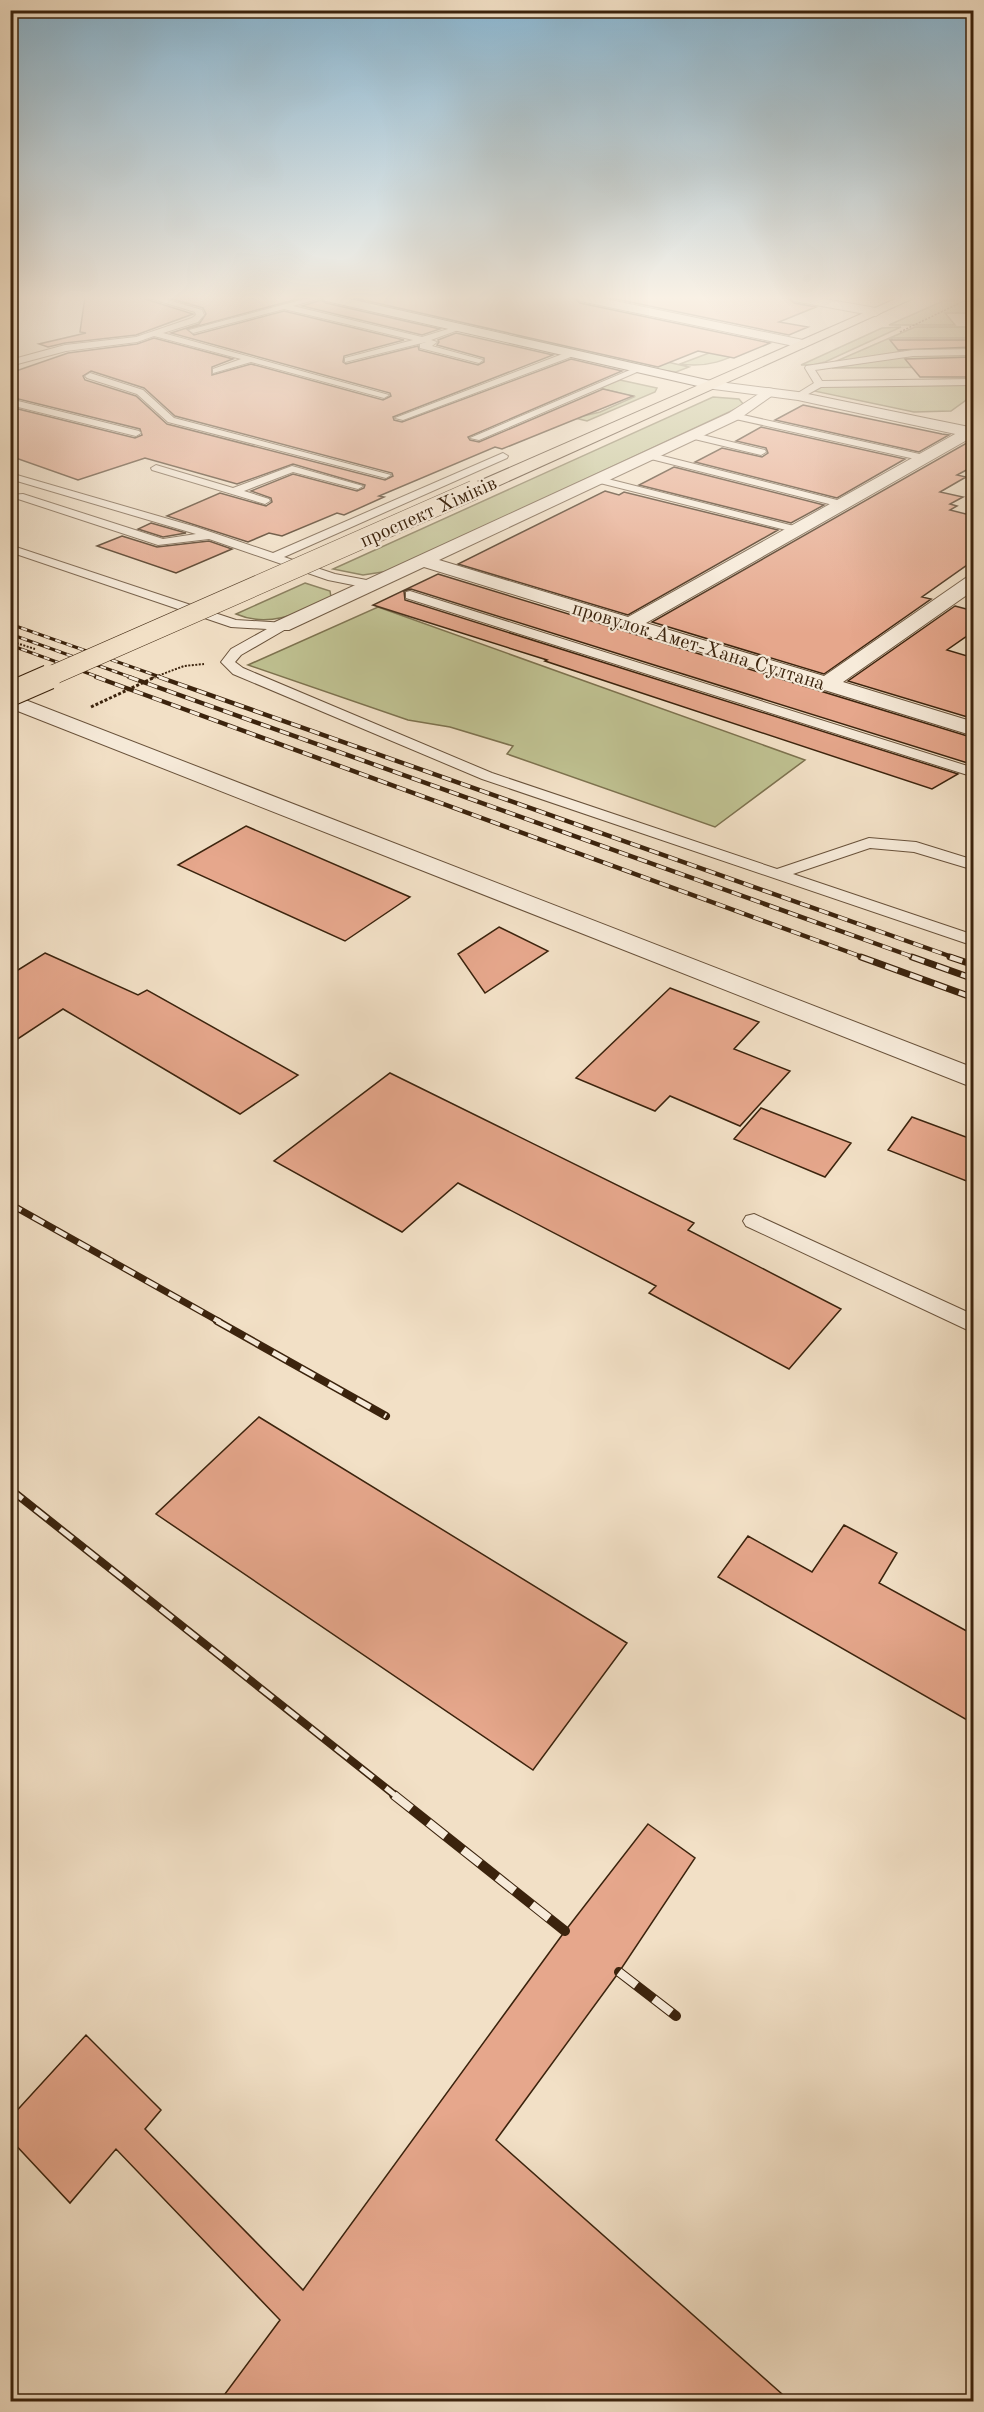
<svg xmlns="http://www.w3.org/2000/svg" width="984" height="2412" font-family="'Old Standard TT',serif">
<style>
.green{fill:#bfc191;stroke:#7d724f;stroke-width:1.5}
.building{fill:#e6a78c;stroke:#3b230d;stroke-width:1.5;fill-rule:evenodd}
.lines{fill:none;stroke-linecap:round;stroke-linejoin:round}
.service-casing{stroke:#69523b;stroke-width:2}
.minor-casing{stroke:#69523b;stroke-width:2}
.tertiary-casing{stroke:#69523b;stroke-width:2}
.secondary-casing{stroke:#3b230d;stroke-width:2}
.primary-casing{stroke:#3b230d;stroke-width:2}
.path-far2{stroke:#3b230d;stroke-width:1.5;stroke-dasharray:2 1.5;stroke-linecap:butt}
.path-far1{stroke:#3b230d;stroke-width:2;stroke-dasharray:2 1.5;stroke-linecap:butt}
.path{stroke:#3b230d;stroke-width:3;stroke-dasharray:3 2;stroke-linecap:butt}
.service{fill:#f7ebda;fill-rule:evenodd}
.minor{fill:#f7ebda;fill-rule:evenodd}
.tertiary{fill:#f7ebda;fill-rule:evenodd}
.secondary{fill:#f7ebda;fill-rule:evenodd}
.primary{fill:#f2e0c6;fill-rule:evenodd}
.rail-far4-casing{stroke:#3b230d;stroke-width:3}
.rail-far3-casing{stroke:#3b230d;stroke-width:4.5}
.rail-far2-casing{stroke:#3b230d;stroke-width:7}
.rail-far1-casing{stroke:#3b230d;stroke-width:8}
.rail-casing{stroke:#3b230d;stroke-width:10}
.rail-far4{stroke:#f7ebda;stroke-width:2;stroke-dasharray:6;stroke-linecap:butt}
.rail-far3{stroke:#f7ebda;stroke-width:3;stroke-dasharray:10;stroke-linecap:butt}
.rail-far2{stroke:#f7ebda;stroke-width:4.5;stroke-dasharray:13;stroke-linecap:butt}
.rail-far1{stroke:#f7ebda;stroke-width:5;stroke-dasharray:16;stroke-linecap:butt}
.rail{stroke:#f7ebda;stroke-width:8;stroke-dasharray:22;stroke-linecap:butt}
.primary-bridge-far1-casing{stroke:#3b230d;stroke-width:20;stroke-linecap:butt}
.primary-bridge-casing{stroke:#3b230d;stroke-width:26;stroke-linecap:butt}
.primary-bridge-far1{stroke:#f2e0c6;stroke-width:19}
.primary-bridge{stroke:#f2e0c6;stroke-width:24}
.labels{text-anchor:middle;stroke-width:4.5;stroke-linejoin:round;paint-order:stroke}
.far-street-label{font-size:20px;fill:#3b230d;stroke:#f7ebda}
</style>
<rect width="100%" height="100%" fill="#f2e0c6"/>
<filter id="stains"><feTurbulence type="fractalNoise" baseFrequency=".00333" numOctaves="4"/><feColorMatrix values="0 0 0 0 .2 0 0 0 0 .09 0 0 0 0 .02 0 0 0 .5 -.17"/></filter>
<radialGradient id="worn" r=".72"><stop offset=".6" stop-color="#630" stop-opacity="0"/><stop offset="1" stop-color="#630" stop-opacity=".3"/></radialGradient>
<path class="green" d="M943 301H973V313H945L955 325H889Z
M901 327 825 362 813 365H801L882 328Z
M915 327H973V338H891L899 350 908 352 832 363Z
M532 331 689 367 676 372 661 370 517 336Z
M746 339 763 343C733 356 713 369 680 364Z
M918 354H973V367L832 368Z
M620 380 657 388 655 392 587 421 575 418 600 412 634 397 600 388Z
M974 384 973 395 951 411 914 412 814 391 823 385Z
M713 397 739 399 744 405 389 571 363 575 333 569Z
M305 583 330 591 331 597C300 612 271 629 236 614Z
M378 607 805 760 715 827 507 754 513 746 450 727 408 720 248 665Z"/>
<path class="building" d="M85 297H144L145 299 193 314 136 335 65 343 48 347 39 344 86 333 80 332Z
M165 297H305L187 329 194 335 284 311 404 340 344 356 343 362 346 364 418 346 419 350 478 365 484 362V358L437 345 439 342 438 340 456 333 553 355 393 417 394 420 402 422 571 359 622 371 468 437 470 440 479 442 603 389 633 396 502 449 495 447 379 496 384 497 344 515 337 513 282 536 269 533 248 542 167 516 220 493 266 506 272 502 271 498 251 491 293 474 357 491 364 488 365 485 293 464 237 484 145 458 78 480 10 456V407L135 438 142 435 140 429 10 397V373L68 353 137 344 154 338 233 359 212 367V375L251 364 383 400 391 396 390 393 171 333 199 324 206 314 203 308ZM91 371 144 388 175 416 392 473 393 476 385 480 167 424 136 396 85 380 83 376Z
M350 297H572L580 303 770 343 734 358 698 351 658 367Z
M606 297H786L794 303 816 307 779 322 808 327 789 335Z
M321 300 326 303 440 329 422 335 302 306Z
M890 340H974V347L898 350Z
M974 357V377H920L905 359Z
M803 405 942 434 949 435 919 452 775 420Z
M761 427 905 459 837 498 695 462 722 448 762 457 768 453 766 448 736 441Z
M972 440 974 466 957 475 966 477 940 492 963 497 950 504 957 506 950 510 974 516V560L922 597 931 599 824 674 652 622Z
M674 467 824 505 791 523 639 485Z
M605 491 619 495 624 492 778 530 628 615 458 564Z
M151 523 186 533 163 537 138 529Z
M122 536 157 547 209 541 232 549 176 573 97 546Z
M438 574 974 738V765L411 589 404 591 405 600 958 774 932 789 545 661 547 660 373 605Z
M955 606 974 611V631L947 650 974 658V719L848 681Z
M246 826 410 897 345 941 178 865Z
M499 927 548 951 485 993 458 954Z
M45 953 138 995 147 990 298 1075 240 1114 63 1009 10 1044V975Z
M670 988 759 1022 734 1049 790 1071 740 1126 670 1096 655 1111 576 1078Z
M390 1073 694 1223 688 1230 841 1309 789 1369 649 1293 656 1286 458 1183 402 1232 274 1161Z
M761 1108 851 1143 825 1177 734 1139Z
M912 1117 974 1140V1184L888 1150Z
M259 1417 627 1643 533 1770 156 1514Z
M844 1525 897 1553 879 1583 974 1635V1724L718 1577 748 1536 812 1572Z
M648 1824 695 1858 619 1972 496 2140 791 2402H219L280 2320 116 2149 70 2203 10 2139V2118L86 2035 161 2110 145 2129 303 2290 565 1931Z"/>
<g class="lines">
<g class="service-casing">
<path id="service" d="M146 297H158L202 310 204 315 198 322 163 333 389 395 384 398 251 362 213 373V369L241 359 154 336 137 342 66 351 10 366V360L65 345 136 337 192 318 196 315 195 312Z
M312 297H324L293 306 422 337 461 325V329L431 340 437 342 432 346 483 360 479 363 420 348V344L426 342 345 362V358L413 340 284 309 193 333 189 330Z
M974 349V355L913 356 815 370 822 381 974 379V385L821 387 801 398 793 396 814 383 805 368 806 366 913 350Z
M573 350 576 351V355L403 420 395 418Z
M637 367 644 369 479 440 470 438Z
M90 373 143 390 174 418 391 475 386 478 168 422 137 394 87 378 85 376Z
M10 399 139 431 141 433 136 436 10 405Z
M734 413 924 455 929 458 924 461 731 418 729 416Z
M690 432 765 450 766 452 761 455 686 437 685 435Z
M647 452 845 502 846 504 841 507 643 457 642 455Z
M503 453 508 456 507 458 284 557 335 574 377 582 379 585 373 589 328 580 209 539 158 545 18 499 10 501V495L23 494 163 539 196 534 10 479V473L196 527 273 553Z
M156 465 233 488 292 466 363 486 358 489 293 472 244 491 269 499 270 501 265 504 152 470 151 468Z
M596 476 802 528 804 530 798 533 592 481V477Z
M10 545 236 620 286 623 288 626 286 629 241 655 235 662 243 668 492 773 777 869 869 838 916 842 974 860V870L914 852 870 848 793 874 974 935V946L482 779 233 674 221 662 231 649 267 629 231 627 10 552Z
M410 591 974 768V777L406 598V592Z
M754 1214 974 1315V1333L746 1226 743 1221 746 1216Z"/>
</g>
<g class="minor-casing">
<path id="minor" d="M574 297H596L803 340 810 344 803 348 580 301Z
M788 297H813L876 308 882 312 876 316 794 301Z
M768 388 773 389 775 392 773 395 739 419 439 560 628 617 964 429 974 428V436L646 623 824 676 967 577 974 575V590L843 682 974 722V736L424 567 289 630H275L272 626 275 622 729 413Z
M10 694 974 1068V1088L10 708Z"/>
</g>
<g class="tertiary-casing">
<path id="tertiary" d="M711 381 798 392 974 428V438L798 400 706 388 704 385Z"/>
</g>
<g class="secondary-casing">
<path id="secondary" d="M320 297H341L711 381 718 385 711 389 326 301Z"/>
</g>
<g class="primary-casing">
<path id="primary" d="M900 297H916L480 494H468L466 490 468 486Z"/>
</g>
<path class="path-far2" d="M939 300H961
M900 332 972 297"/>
<path class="path-far1" d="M10 641 35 649
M152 678 184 666 204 664"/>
<path class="path" d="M91 707 155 677"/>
<use href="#service" class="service"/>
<use href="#minor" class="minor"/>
<use href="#tertiary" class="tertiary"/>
<use href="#secondary" class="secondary"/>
<use href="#primary" class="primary"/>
<g class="rail-far4-casing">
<path id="rail-far4" d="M10 624 163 678
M10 634 133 678
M10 645 101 678"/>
</g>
<g class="rail-far3-casing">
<path id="rail-far3" d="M96 677 865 958
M129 677 916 958
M159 677 955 958"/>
</g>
<g class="rail-far2-casing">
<path id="rail-far2" d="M861 957 974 998
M912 957 974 979
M950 957 974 965
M10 1204 220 1322"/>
</g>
<g class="rail-far1-casing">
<path id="rail-far1" d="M217 1321 386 1416
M10 1489 396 1796"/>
</g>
<g class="rail-casing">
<path id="rail" d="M394 1795 565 1931
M619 1972 676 2016"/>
</g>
<use href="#rail-far4" class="rail-far4"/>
<use href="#rail-far3" class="rail-far3"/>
<use href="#rail-far2" class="rail-far2"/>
<use href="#rail-far1" class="rail-far1"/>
<use href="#rail" class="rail"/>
<g class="primary-bridge-far1-casing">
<path id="primary-bridge-far1" d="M46 678 474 490"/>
</g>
<g class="primary-bridge-casing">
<path id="primary-bridge" d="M10 694 49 677"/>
</g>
<use href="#primary-bridge-far1" class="primary-bridge-far1"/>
<use href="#primary-bridge" class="primary-bridge"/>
</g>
<linearGradient id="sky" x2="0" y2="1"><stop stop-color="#89b8d5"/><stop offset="0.47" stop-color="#f9f1e5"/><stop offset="1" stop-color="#f9f1e5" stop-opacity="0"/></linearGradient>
<rect width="984" height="634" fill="url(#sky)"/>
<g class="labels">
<g class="far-street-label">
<text transform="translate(428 511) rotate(-24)" y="7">проспект Хіміків</text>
<text transform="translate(699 645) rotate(17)" y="7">провулок Амет-Хана Султана</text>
</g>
</g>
<rect width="984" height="2412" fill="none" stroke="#f2e0c6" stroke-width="36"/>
<rect x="12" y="12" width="960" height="2388" fill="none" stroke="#3b230d" stroke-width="3"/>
<rect x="18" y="18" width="948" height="2376" fill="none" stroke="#3b230d" stroke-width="1.5"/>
<rect width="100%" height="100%" filter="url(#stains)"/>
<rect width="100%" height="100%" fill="url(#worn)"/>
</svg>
